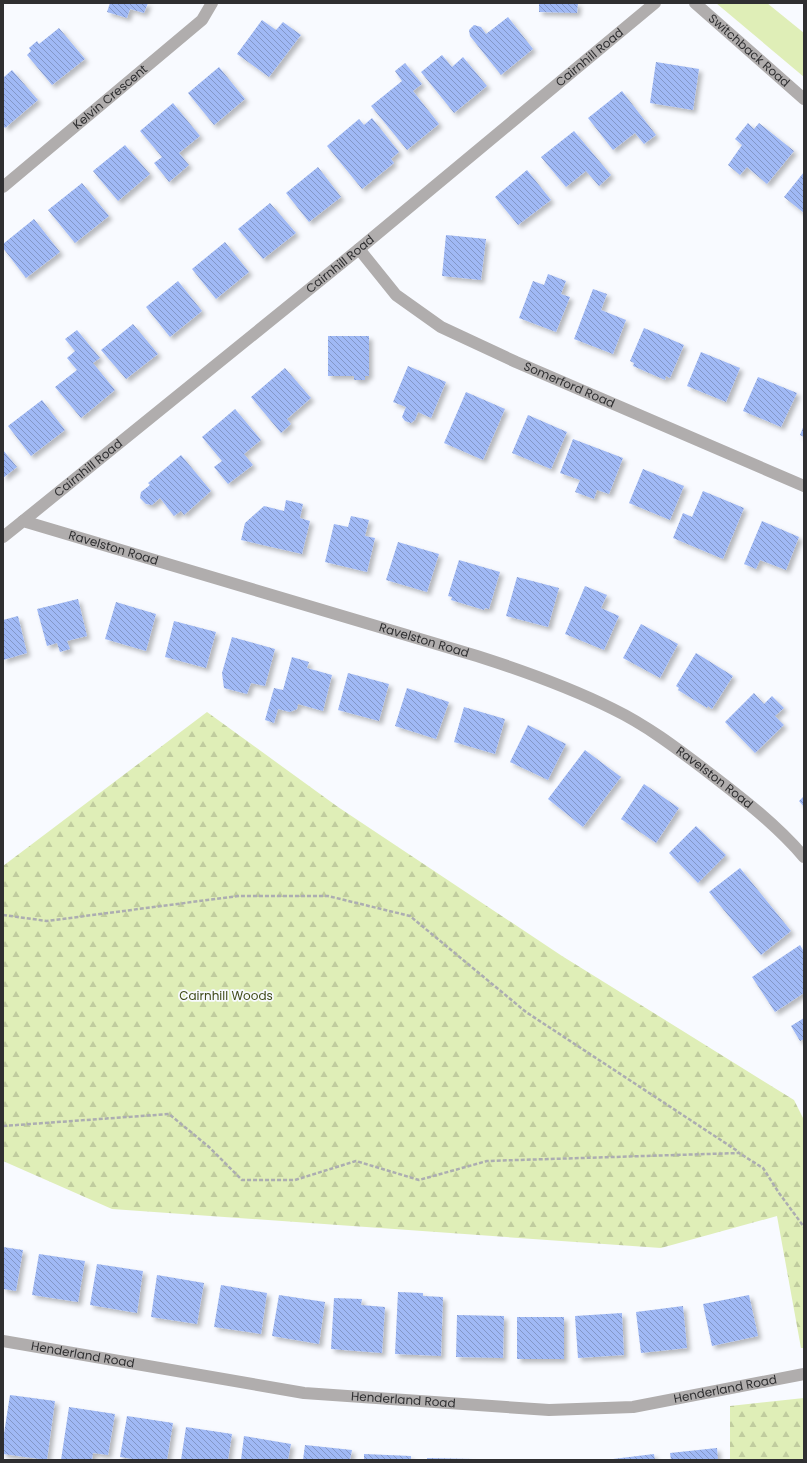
<svg xmlns="http://www.w3.org/2000/svg" width="807" height="1463" font-family="Poppins,sans-serif">
<style>
.green{fill:#dfeeb7}
.forest{fill:url(#forest-firs)}
.building{fill:url(#building-back-hatch);filter:url(#shadow)}
.lines{fill:none;stroke-linecap:round;stroke-linejoin:round}
.path{stroke:#acadb1;stroke-width:2.5;stroke-dasharray:4 2;stroke-linecap:butt}
.minor{stroke:#b0adad;stroke-width:12}
.labels{text-anchor:middle;stroke-width:3.5;stroke-linejoin:round;paint-order:stroke}
.street-label{font-size:12px;fill:#2f2f31;stroke:#f8faff}
.park-label{font-size:12px;fill:#3f4a19;stroke:#f8faff}
</style>
<defs>
<pattern id="forest-firs" width="22" height="20" patternUnits="userSpaceOnUse"><rect width="22" height="20" fill="#dfeeb7"/><path d="M5 1l3.5 6h-7zM16 11l3.5 6h-7z" fill="#c0cc9e"/></pattern>
<pattern id="building-back-hatch" width="6" height="6" patternUnits="userSpaceOnUse"><rect width="6" height="6" fill="#a0b9f5"/><path d="M-1 5l2 2M0 0l6 6M5-1l2 2" fill="none" stroke="#8397c7"/></pattern>
<filter id="shadow"><feDropShadow dx="3.5" dy="3.5" stdDeviation="2" flood-color="#0004"/></filter>
</defs>
<rect width="100%" height="100%" fill="#f8faff"/>
<path class="green" d="M716 3H767L804 33V77Z"/>
<path class="forest" d="M207 712 338 807 562 956 794 1100 804 1120V1348H801L777 1216 661 1248 112 1209 3 1161V866Z
M804 1398V1460H730V1406Z"/>
<path class="building" d="M110 3H148L144 13 130 9 127 18 107 12Z
M539 3H578L577 13 539 12Z
M508 17 533 49 501 75 470 36 469 30 474 25 481 27 486 34Z
M262 20 276 30 283 22 301 35 269 77 237 54Z
M59 28 85 59 52 85 27 55 31 51 29 48 37 41 39 44Z
M442 55 452 67 463 57 487 86 454 113 421 72Z
M656 62 699 69 693 110 650 103Z
M405 63 422 84 413 91 439 124 407 150 371 106 402 81 395 71Z
M219 67 245 99 214 125 188 93Z
M12 70 38 100 5 128 3 125V78Z
M622 91 656 135 644 144 635 133 613 150 588 118Z
M173 103 200 136 179 153 189 165 169 182 154 163 162 157 140 131Z
M372 118 399 152 391 159 394 163 362 189 327 146 359 119 364 125Z
M748 123 754 129 759 123 794 151 767 184 747 167 740 175 728 165 742 145 735 139Z
M574 131 611 175 599 186 586 171 566 187 541 157Z
M125 145 150 174 118 201 93 171Z
M318 167 341 197 309 222 286 193Z
M527 170 551 200 518 225 495 197Z
M804 172V213L784 197Z
M82 183 109 216 75 243 48 210Z
M270 203 296 233 263 259 238 229Z
M34 219 60 252 26 278 3 248V244Z
M446 235 486 239 481 280 442 276Z
M225 242 249 272 216 299 192 269Z
M548 274 566 281 561 294 570 297 556 332 519 318 533 281 544 285Z
M178 281 202 311 170 337 146 307Z
M593 289 607 294 601 310 626 320 613 354 574 339Z
M133 324 158 354 126 379 101 350Z
M644 328 684 345 670 378 666 376 665 380 633 366 634 363 630 361Z
M77 330 100 358 93 363 115 390 81 418 55 387 77 370 67 358 75 351 65 339Z
M328 336H369V376H365V380H354V376H328Z
M701 352 740 368 726 402 687 386Z
M408 366 446 382 431 418 418 412 415 420 411 423 405 421 402 417 406 407 393 402Z
M285 368 311 398 287 419 291 424 281 433 251 397Z
M758 377 797 393 781 427 743 411Z
M466 392 505 409 483 460 444 443Z
M42 400 65 430 31 456 8 426Z
M235 409 261 440 244 454 253 465 228 484 214 467 222 461 202 437Z
M528 415 567 432 551 469 512 453Z
M804 425V437L800 435Z
M573 439 623 458 609 494 597 490 594 499 575 492 580 480 560 473Z
M3 450 17 467 3 478Z
M181 455 211 491 184 515 181 511 174 516 160 498 152 505 146 504 140 498 141 492 150 485 148 483Z
M643 469 684 486 670 520 629 503Z
M703 491 744 508 723 559 673 538 683 513 692 517Z
M286 500 303 504 300 518 310 521 302 554 241 540 245 523 264 506 284 511Z
M351 516 369 520 365 536 375 538 367 572 325 562 334 524 348 527Z
M762 521 799 537 786 570 760 560 756 569 744 564Z
M398 542 439 554 427 592 386 580Z
M459 560 500 572 489 609 485 608 484 610 451 600 452 597 448 596Z
M517 577 559 588 548 627 506 616Z
M585 586 607 595 601 608 619 616 604 650 565 634Z
M78 599 87 636 67 641 70 649 60 652 57 643 47 646 37 609Z
M116 602 156 614 146 651 105 639Z
M18 616 27 653 3 660V620Z
M174 621 216 632 206 668 165 657Z
M641 624 678 644 660 678 623 658Z
M232 637 275 649 265 686 251 683 247 694 224 688 222 673Z
M696 653 733 676 712 709 708 706 707 708 678 690 679 688 676 686Z
M292 657 309 662 307 668 332 675 323 711 298 704 297 709 290 712 278 709 274 723 265 720 274 688 283 690Z
M348 673 389 684 379 721 338 710Z
M407 688 449 702 436 739 395 726Z
M754 693 764 704 772 696 784 708 775 716 784 725 755 753 725 722Z
M464 707 505 719 495 754 454 742Z
M528 725 566 744 548 780 510 762Z
M585 750 621 777 583 827 548 799Z
M644 784 679 808 656 843 621 819Z
M804 796V807L799 801Z
M696 826 726 855 698 883 669 853Z
M740 868 791 931 761 955 709 892Z
M800 945 804 952V993L775 1012 752 977Z
M804 1018V1039L800 1041 791 1026Z
M3 1247 23 1250 16 1291 3 1289Z
M39 1254 85 1261 78 1302 32 1295Z
M97 1264 143 1271 137 1313 90 1305Z
M157 1275 204 1283 197 1324 151 1317Z
M221 1285 267 1293 261 1334 214 1327Z
M398 1292 423 1293V1296L443 1297 441 1356 395 1354Z
M279 1295 325 1302 319 1344 272 1336Z
M749 1295 758 1336 712 1346 703 1304Z
M334 1298 362 1299 361 1305 385 1307 382 1353 331 1349Z
M683 1306 687 1348 641 1353 636 1312Z
M622 1313 624 1355 578 1358 575 1316Z
M457 1315 504 1316 503 1358 456 1357Z
M517 1317H564V1359H517Z
M10 1395 55 1401 47 1460 3 1454V1440Z
M69 1407 115 1414 108 1455 93 1453 92 1460H61Z
M127 1416 173 1423 167 1460H139L120 1457Z
M186 1427 232 1434 228 1460H181Z
M244 1436 291 1444 288 1460H241Z
M305 1445 352 1450 350 1460H303Z
M717 1448 718 1460H671L670 1453Z
M364 1454 411 1456V1460H364Z
M654 1454 655 1460H613V1459Z
M427 1458 474 1459V1460H427Z"/>
<g class="lines">
<path class="path" d="M3 915 47 921 238 896H328L410 916 526 1012 739 1152
M3 1126 169 1114 209 1147 242 1180H295L356 1161 419 1180 487 1161 739 1153 763 1168 779 1193 804 1227"/>
<g class="minor">
<path id="s1" d="M695 3 804 99"/>
<path id="s2" d="M3 187 202 20 212 3"/>
<path id="s3" d="M359 249 396 295 441 327 516 362 804 486"/>
<path id="s4" d="M23 521 359 249 655 3"/>
<path id="s5" d="M3 537 23 521 477 656C524 671 569 687 613 709 646 725 675 747 704 769 739 796 775 823 804 857"/>
<path id="s6" d="M3 1341 304 1393 549 1410 633 1407 804 1374"/>
</g>
</g>
<g class="labels">
<g class="street-label">
<text dy="4" stroke="none"><textPath href="#s1" startOffset="72">Switchback Road</textPath></text>
<text dy="4" stroke="none"><textPath href="#s4" startOffset="732">Cairnhill Road</textPath></text>
<text dy="4" stroke="none"><textPath href="#s2" startOffset="140">Kelvin Crescent</textPath></text>
<text dy="4" stroke="none"><textPath href="#s4" startOffset="408">Cairnhill Road</textPath></text>
<text dy="4" stroke="none"><textPath href="#s3" startOffset="255">Somerford Road</textPath></text>
<text dy="4" stroke="none"><textPath href="#s4" startOffset="84">Cairnhill Road</textPath></text>
<text dy="4" stroke="none"><textPath href="#s5" startOffset="120">Ravelston Road</textPath></text>
<text dy="4" stroke="none"><textPath href="#s5" startOffset="444">Ravelston Road</textPath></text>
<text dy="4" stroke="none"><textPath href="#s5" startOffset="768">Ravelston Road</textPath></text>
<text dy="4" stroke="none"><textPath href="#s6" startOffset="81">Henderland Road</textPath></text>
<text dy="4" stroke="none"><textPath href="#s6" startOffset="729">Henderland Road</textPath></text>
<text dy="4" stroke="none"><textPath href="#s6" startOffset="405">Henderland Road</textPath></text>
</g>
<g class="park-label">
<text x="226" y="1000">Cairnhill Woods</text>
</g>
</g>
<rect width="807" height="1463" fill="none" stroke="#2f2f31" stroke-width="8"/>
</svg>
